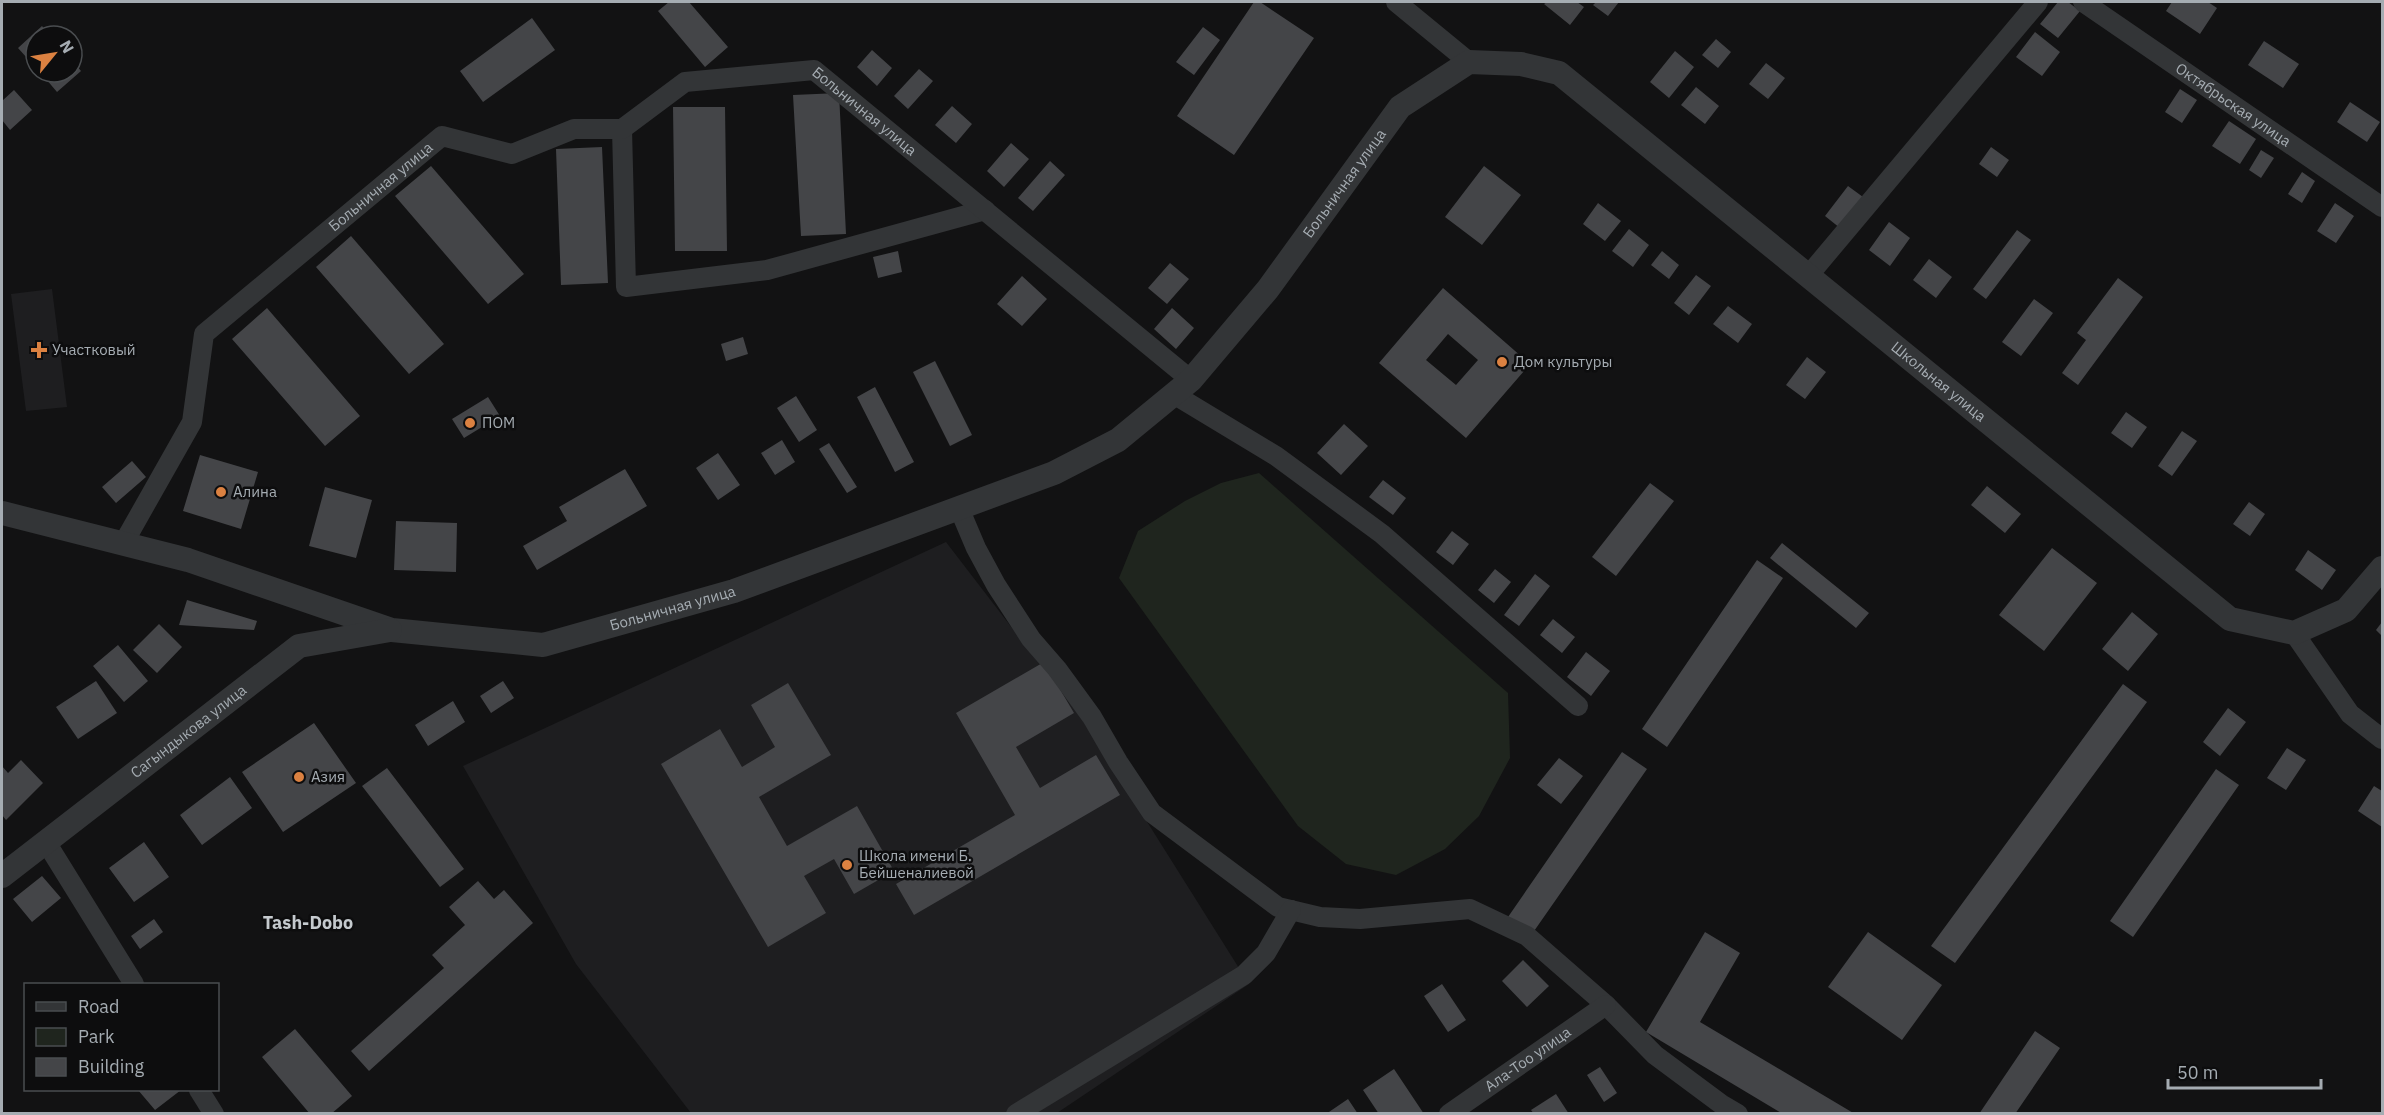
<svg xmlns="http://www.w3.org/2000/svg" width="2384" height="1115" font-family="'IBM Plex Sans',sans-serif">
<style>
.built{fill:#1e1e20}
.green{fill:#1f251e}
.building{fill:#444548;fill-rule:evenodd}
.lines{fill:none;stroke-linecap:round;stroke-linejoin:round}
.minor{stroke:#333537;stroke-width:20}
.tertiary{stroke:#333537;stroke-width:24}
.poi-dot{fill:#db8141;stroke:#0d0d0e;stroke-width:2}
.labels{text-anchor:middle;stroke-width:5;stroke-linejoin:round;paint-order:stroke}
.street-label{font-size:15px;fill:#a5acb2;stroke:#0d0d0e}
.poi-label{font-size:15px;fill:#a5acb2;stroke:#0d0d0e;text-anchor:start}
.quarter-label{font-size:18px;font-weight:bold;fill:#c5cace;stroke:#0d0d0e}
</style>
<rect width="100%" height="100%" fill="#121213"/>
<path class="built" d="M52 289 67 407 26 411 11 294Z
M946 542 1085 723 1249 984 1057 1113H691L576 964 463 766Z"/>
<path class="green" d="M1259 473 1508 693 1510 758 1479 816 1445 849 1396 875 1346 864 1298 826 1119 578 1138 531 1185 501 1221 483Z"/>
<path class="building" d="M669 2H689L728 47 705 67 658 11Z
M1254 2H1260L1314 38 1234 155 1177 116Z
M1547 2H1577L1584 7 1570 25 1544 4Z
M1596 2H1619L1608 16 1593 5Z
M2058 2H2068L2080 11 2058 38 2040 24Z
M2172 2H2208L2217 8 2200 34 2166 11Z
M532 18 555 50 483 102 460 71Z
M42 26 50 36H36V68L18 48Z
M1203 27 1220 40 1194 75 1176 62Z
M2035 32 2060 52 2042 76 2016 57Z
M1716 39 1731 52 1718 68 1702 55Z
M2264 41 2299 64 2283 88 2248 65Z
M872 50 892 68 877 86 857 67Z
M1675 51 1694 67 1669 98 1650 82Z
M72 60 81 71 57 92 40 72H72Z
M1766 63 1785 78 1768 99 1749 84Z
M919 69 933 81 908 109 894 96Z
M1696 87 1719 106 1705 124 1681 105Z
M2180 89 2197 100 2182 123 2165 112Z
M14 90 32 110 10 130 2 120V101Z
M839 93 846 234 801 236 793 95Z
M2350 102 2380 122 2367 142 2337 122Z
M952 106 972 124 956 143 935 125Z
M673 107H725L727 251H675Z
M2229 121 2256 139 2240 164 2212 146Z
M1011 143 1029 159 1004 187 987 171Z
M602 147 608 283 561 285 556 149Z
M1991 147 2009 160 1997 177 1979 164Z
M2261 150 2274 158 2261 178 2249 170Z
M1050 161 1065 175 1033 211 1018 198Z
M431 166 524 274 488 304 395 196Z
M1484 166 1521 195 1482 245 1445 217Z
M2302 172 2315 181 2302 203 2288 194Z
M1848 186 1863 197 1840 228 1825 216Z
M1598 203 1621 221 1605 241 1583 224Z
M2335 203 2354 216 2336 243 2317 231Z
M1889 222 1910 238 1890 266 1869 250Z
M1629 229 1649 245 1633 267 1612 251Z
M2017 230 2031 240 1986 299 1973 289Z
M351 236 444 344 409 374 316 267Z
M898 251 902 272 878 278 873 257Z
M1662 251 1679 265 1669 279 1651 265Z
M1929 259 1952 277 1936 298 1913 280Z
M1170 263 1189 279 1167 304 1148 288Z
M1696 275 1711 286 1689 315 1674 303Z
M1022 276 1047 299 1022 326 997 304Z
M2118 278 2143 297 2078 385 2062 373 2086 340 2077 333Z
M1443 288 1530 364 1466 438 1379 363ZM1448 334 1478 360 1456 385 1426 360Z
M2034 299 2053 313 2021 356 2002 342Z
M1728 306 1752 324 1738 343 1713 324Z
M267 308 360 416 325 446 232 339Z
M1172 308 1194 328 1176 349 1154 329Z
M743 337 748 354 726 361 721 344Z
M1807 357 1826 372 1805 399 1786 385Z
M935 361 972 435 950 446 913 372Z
M875 387 914 462 895 472 857 397Z
M796 396 817 430 799 442 777 408Z
M488 397 500 416 464 438 452 419Z
M2126 412 2147 427 2132 448 2111 433Z
M1344 424 1368 446 1341 475 1317 453Z
M2182 431 2197 441 2172 476 2158 466Z
M782 440 795 462 775 475 761 453Z
M829 443 857 487 847 493 819 449Z
M718 453 740 485 718 500 696 468Z
M200 455 258 472 241 529 183 511Z
M132 461 146 477 116 503 102 487Z
M625 469 647 506 537 570 523 546 567 521 559 507Z
M1383 480 1406 498 1393 515 1369 497Z
M1650 483 1674 501 1616 576 1592 557Z
M1987 486 2021 514 2005 533 1971 505Z
M325 487 372 500 356 558 309 546Z
M2249 502 2265 514 2250 536 2233 524Z
M396 521 457 523 456 572 394 570Z
M1452 531 1469 544 1453 565 1436 552Z
M1782 543 1869 613 1856 628 1770 558Z
M2052 548 2097 583 2044 651 1999 615Z
M2308 550 2336 570 2322 590 2295 570Z
M1757 560 1783 578 1667 747 1642 729Z
M1495 569 1511 582 1494 603 1478 590Z
M1535 574 1550 586 1519 626 1504 615Z
M187 600 257 621 254 630 179 625Z
M2132 612 2158 634 2128 671 2102 649Z
M1553 619 1575 637 1562 653 1540 635Z
M2382 622V636L2376 630Z
M159 624 182 647 157 673 133 650Z
M118 645 148 681 124 702 93 666Z
M1586 652 1610 671 1591 696 1567 677Z
M1044 662 1074 713 1016 747 1040 788 1096 755 1120 795 914 915 896 884 1015 815 956 713Z
M96 681 117 713 78 739 56 707Z
M503 681 514 698 491 713 480 696Z
M788 683 831 755 759 797 787 846 857 806 894 871 854 894 834 859 804 876 826 913 768 947 661 764 720 729 742 767 775 747 751 705Z
M2123 684 2147 702 1955 963 1931 946Z
M453 701 465 722 428 746 415 725Z
M2228 708 2246 722 2220 756 2203 742Z
M314 723 356 783 283 832 242 772Z
M2287 748 2306 760 2286 790 2267 778Z
M1622 752 1647 769 1532 934 1508 917Z
M1559 758 1583 776 1561 804 1537 785Z
M21 760 43 783 6 820 2 815V766L8 773Z
M387 768 464 869 440 887 362 786Z
M2216 769 2239 785 2133 937 2110 921Z
M230 777 252 808 202 845 180 815Z
M2374 786 2382 791V827L2358 811Z
M144 842 169 877 134 902 109 868Z
M42 876 61 898 32 922 13 899Z
M478 881 494 899 504 890 533 923 369 1071 351 1051 444 968 432 955 465 925 449 907Z
M154 919 163 932 140 949 131 936Z
M1705 932 1740 953 1700 1022 1855 1114H1783L1646 1032Z
M1868 932 1942 985 1902 1040 1828 987Z
M1523 960 1549 986 1527 1007 1502 981Z
M1442 984 1466 1020 1448 1032 1424 996Z
M295 1029 352 1096 331 1114H310L262 1057Z
M2035 1031 2060 1048 2015 1114H1979Z
M1600 1067 1617 1093 1604 1102 1587 1075Z
M1394 1069 1424 1114H1379L1363 1090Z
M138 1090H181L155 1110Z
M1556 1094 1569 1114H1534L1531 1110Z
M1348 1099 1358 1114H1326Z"/>
<g class="lines">
<g class="minor">
<path d="M1396 2 1469 62"/>
<path id="s1" d="M2083 2 2382 207"/>
<path d="M622 129 626 287 767 270 985 210"/>
<path d="M1808 276 2038 2"/>
<path d="M1175 395 1276 456 1382 534 1578 706"/>
<path d="M959 508 976 548 996 585 1031 639 1057 669 1092 717 1118 762 1152 813 1278 907 1320 917 1360 919 1470 909 1527 936 1606 1005 1655 1055 1721 1104 1738 1114"/>
<path id="s2" d="M123 544 192 422 204 334 442 136 512 154 574 129H622L685 82 814 70 1191 380"/>
<path d="M2294 633 2350 714 2382 739"/>
<path d="M46 842 134 984"/>
<path d="M199 1090 214 1114"/>
<path d="M1016 1114 1244 975 1266 953 1291 910"/>
<path id="s3" d="M1449 1114 1606 1005"/>
</g>
<g class="tertiary">
<path id="s4" d="M2 513 188 560 392 630 543 645 734 591 1054 473 1118 440 1191 380 1268 289 1400 107 1469 62 1521 64 1559 73 2230 619 2294 633 2346 610 2382 568"/>
<path id="s5" d="M2 876 299 646 390 630"/>
</g>
</g>
<g class="poi-dot">
<path d="M36 341h6v6h6v6h-6v6h-6v-6h-6v-6h6z"/>
<circle cx="1502" cy="362" r="6"/>
<circle cx="470" cy="423" r="6"/>
<circle cx="221" cy="492" r="6"/>
<circle cx="299" cy="777" r="6"/>
<circle cx="847" cy="865" r="6"/>
</g>
<g class="labels">
<g class="street-label">
<text dy="5" stroke="none"><textPath href="#s1" startOffset="182">Октябрьская улица</textPath></text>
<text dy="5" stroke="none"><textPath href="#s2" startOffset="999">Больничная улица</textPath></text>
<text dy="5" stroke="none"><textPath href="#s4" startOffset="1515">Больничная улица</textPath></text>
<text dy="5" stroke="none"><textPath href="#s2" startOffset="459">Больничная улица</textPath></text>
<text dy="5" stroke="none"><textPath href="#s4" startOffset="2272">Школьная улица</textPath></text>
<text dy="5" stroke="none"><textPath href="#s4" startOffset="694">Больничная улица</textPath></text>
<text dy="5" stroke="none"><textPath href="#s5" startOffset="236">Сагындыкова улица</textPath></text>
<text dy="5" stroke="none"><textPath href="#s3" startOffset="96">Ала-Тоо улица</textPath></text>
</g>
<g class="poi-label">
<text x="52" y="355">Участковый</text>
<text x="1514" y="367">Дом культуры</text>
<text x="482" y="428">ПОМ</text>
<text x="233" y="497">Алина</text>
<text x="311" y="782">Азия</text>
<text x="859" y="861">Школа имени Б.<tspan x="859" dy="17">Бейшеналиевой</tspan></text>
</g>
<g class="quarter-label">
<text x="308" y="929">Tash-Dobo</text>
</g>
</g>
<rect width="2384" height="1115" fill="none" stroke="#a5acb2" stroke-width="6"/>
<rect x="24" y="983" width="195" height="108" fill="#0d0d0e" stroke="#4a4d50" stroke-width="1.5"/>
<rect x="36" y="1002" width="30" height="9" fill="#333537" stroke="#4a4d50" stroke-width="1.5"/>
<text x="78" y="1013" font-size="18" fill="#a5acb2">Road</text>
<rect x="36" y="1028" width="30" height="18" fill="#1f251e" stroke="#4a4d50" stroke-width="1.5"/>
<text x="78" y="1043" font-size="18" fill="#a5acb2">Park</text>
<rect x="36" y="1058" width="30" height="18" fill="#444548" stroke="#4a4d50" stroke-width="1.5"/>
<text x="78" y="1073" font-size="18" fill="#a5acb2">Building</text>
<g transform="translate(54 54) rotate(60)"><circle r="28" fill="#0d0d0e" stroke="#4a4d50" stroke-width="1.5"/>
<path d="M0-4.5L10 22L0 15L-10 22Z" fill="#db8141"/>
<text y="-9" font-size="16" font-weight="bold" text-anchor="middle" fill="#a5acb2">N</text>
</g>
<path d="M2168 1079v9h153v-9" fill="none" stroke="#a5acb2" stroke-width="3"/>
<text x="2177" y="1079" font-size="18" fill="#a5acb2" stroke="#0d0d0e" stroke-width="4.5" paint-order="stroke">50 m</text>
</svg>
